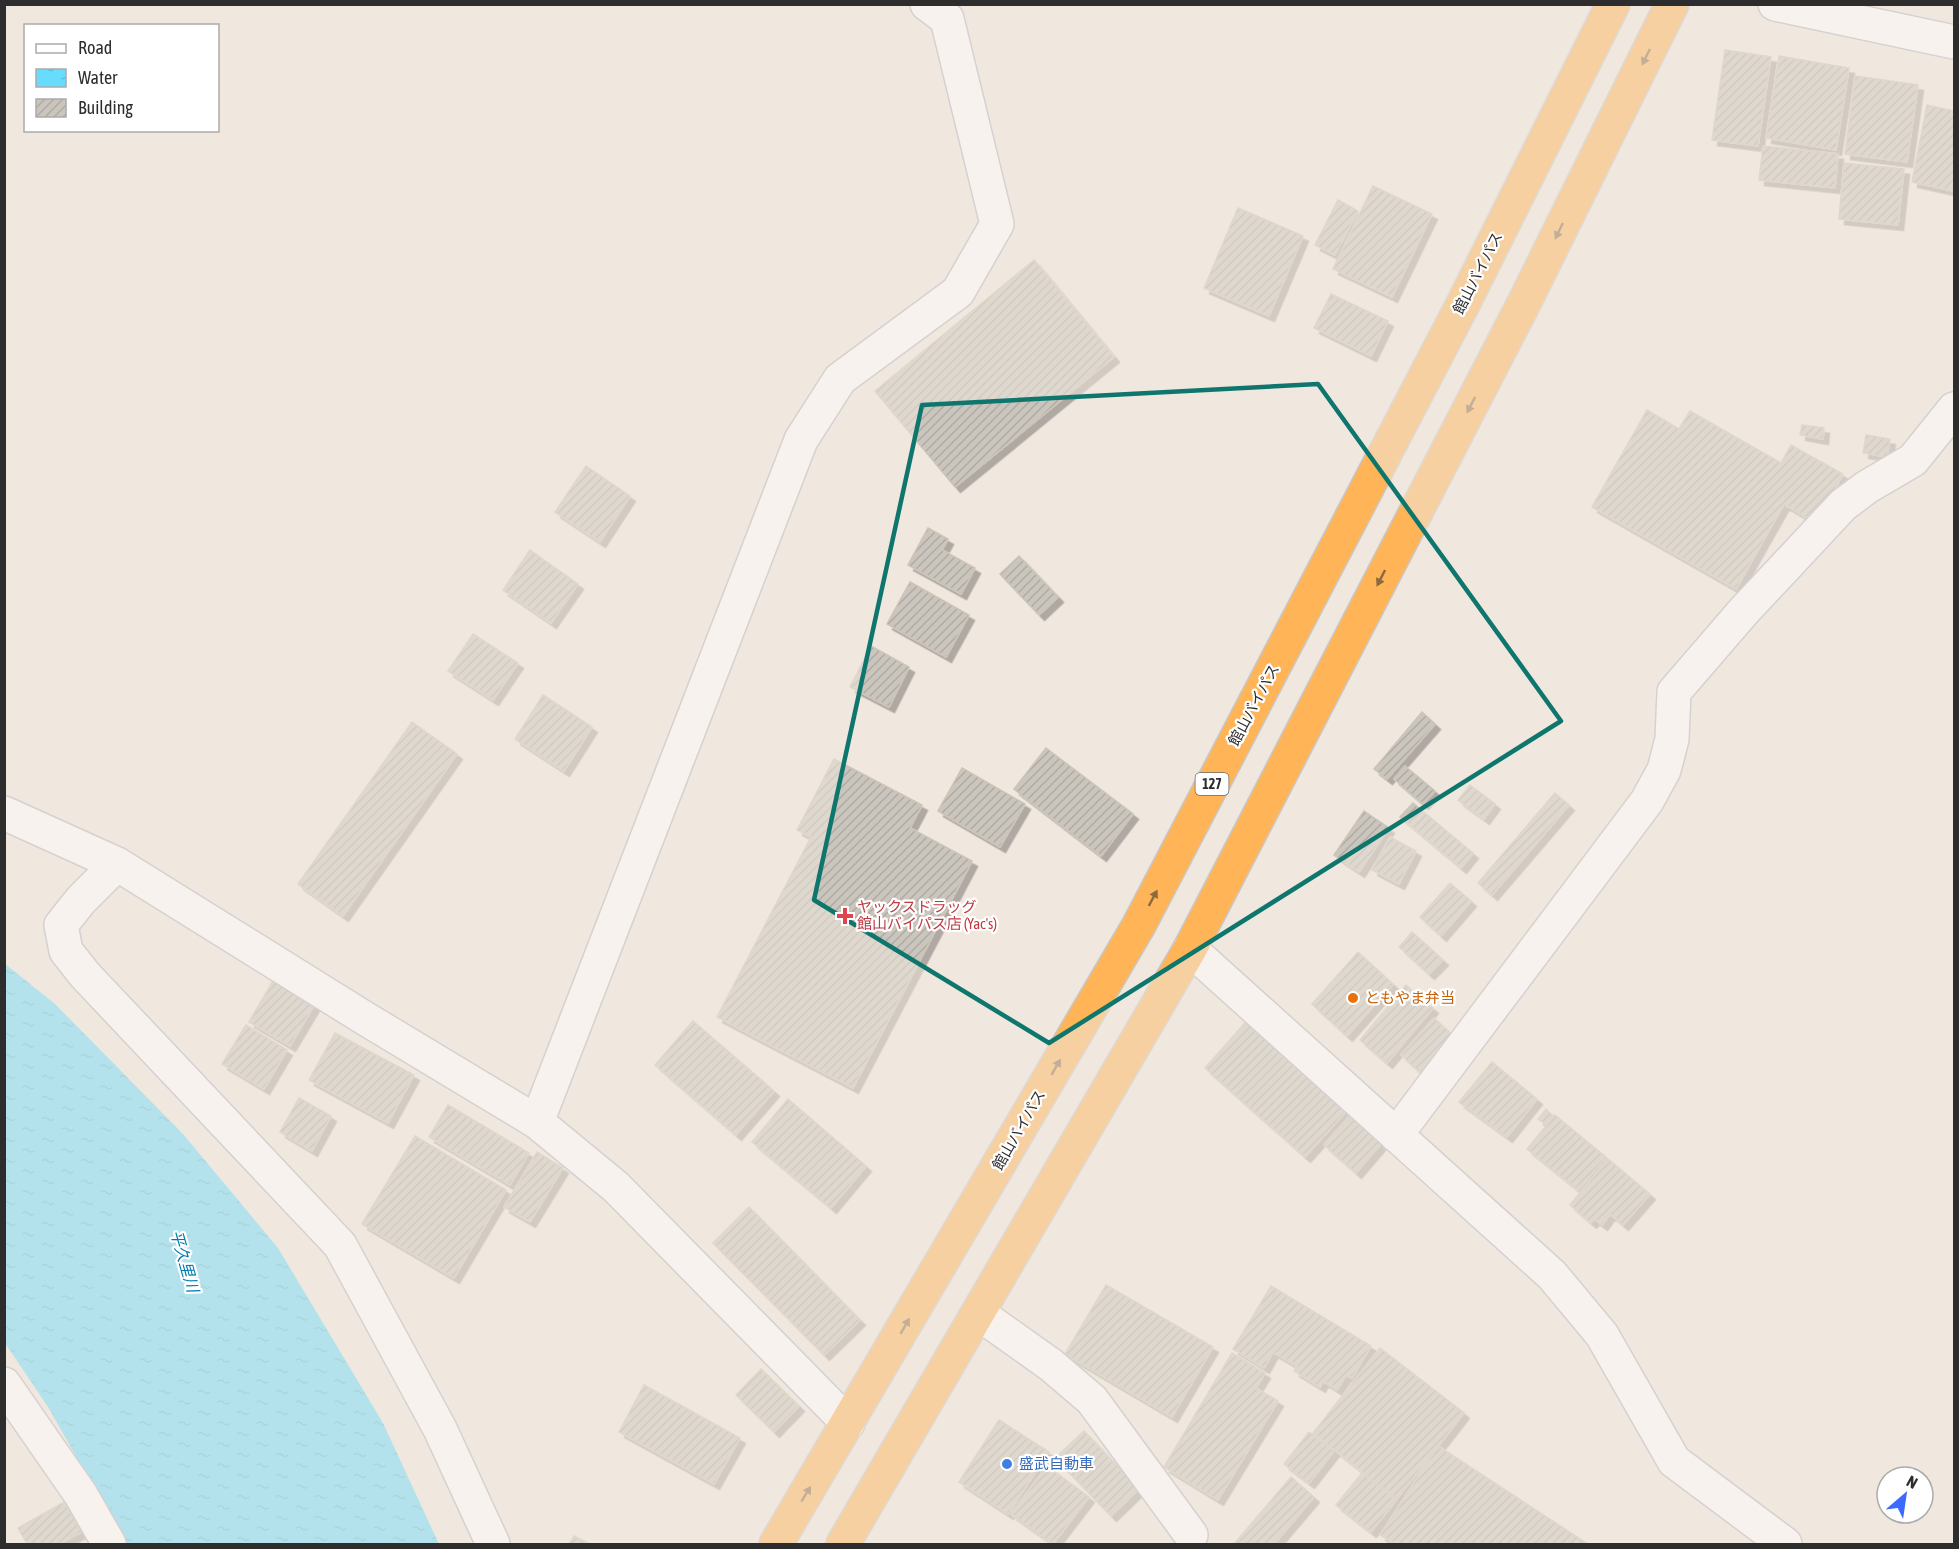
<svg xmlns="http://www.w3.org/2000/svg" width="1959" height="1549" font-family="'Asap Condensed','Noto Sans JP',sans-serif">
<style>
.water{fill:url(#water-ripples)}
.building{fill:url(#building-hatch);stroke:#ccc4b7;stroke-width:1.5;filter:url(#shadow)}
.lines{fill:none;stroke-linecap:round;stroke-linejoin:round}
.minor-casing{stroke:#b2b6c2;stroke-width:36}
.tertiary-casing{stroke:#b2b6c2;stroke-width:36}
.trunk-casing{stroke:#c8c8c8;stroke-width:36}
.minor{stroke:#fff;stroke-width:33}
.tertiary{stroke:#fff;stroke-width:33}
.trunk{stroke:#ffb457;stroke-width:33}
.oneway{fill:#8c6a40}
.marked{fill:none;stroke:#0f766e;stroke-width:4.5;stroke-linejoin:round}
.health-dot{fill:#e0444e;stroke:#fff;stroke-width:2}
.food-dot{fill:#e8710a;stroke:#fff;stroke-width:2}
.shop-dot{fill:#3f7fe0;stroke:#fff;stroke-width:2}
.labels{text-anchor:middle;stroke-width:4.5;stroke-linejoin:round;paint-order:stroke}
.shield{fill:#fff;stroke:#6c6c6c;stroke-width:1.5}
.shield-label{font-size:14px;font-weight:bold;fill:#2d2d2d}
.street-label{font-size:15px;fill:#2d2d2d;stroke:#fff}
.health-label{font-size:15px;fill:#be3a42;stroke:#fff;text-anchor:start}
.food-label{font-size:15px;fill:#c56008;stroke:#fff;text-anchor:start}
.shop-label{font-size:15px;fill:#366cbe;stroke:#fff;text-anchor:start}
.water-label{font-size:16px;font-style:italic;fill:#007bae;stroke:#fff}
</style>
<defs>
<pattern id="water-ripples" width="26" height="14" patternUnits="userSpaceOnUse" patternTransform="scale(1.5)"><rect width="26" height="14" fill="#68dcfc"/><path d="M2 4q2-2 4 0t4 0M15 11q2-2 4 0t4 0" fill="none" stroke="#5abdd8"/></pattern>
<pattern id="building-hatch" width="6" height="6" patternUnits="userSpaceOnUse" patternTransform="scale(1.5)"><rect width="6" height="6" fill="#cbc6bd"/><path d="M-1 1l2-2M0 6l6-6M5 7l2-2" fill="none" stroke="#afaaa3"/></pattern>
<filter id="shadow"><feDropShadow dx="5.5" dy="5.5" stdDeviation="0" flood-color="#0004"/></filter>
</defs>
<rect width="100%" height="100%" fill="#f0e7de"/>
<path class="water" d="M4 963 55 1004 183 1134 278 1248 383 1423 439 1544H126L48 1407 5 1343Z"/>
<path class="building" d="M1725 50 1771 57 1758 146 1712 140Z
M1779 56 1849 68 1836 150 1766 138Z
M1855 76 1918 85 1907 162 1845 154Z
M1927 105 1954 111V191L1912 182Z
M1763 146 1838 154 1835 188 1759 180Z
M1844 163 1904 169 1898 225 1839 219Z
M1373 186 1432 214 1392 297 1333 269Z
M1338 200 1358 211 1335 255 1315 245Z
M1238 208 1303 236 1269 316 1204 288Z
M1034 260 1114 357 955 487 875 391Z
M1331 294 1388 321 1371 356 1314 328Z
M1647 410 1679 429 1690 411 1781 463 1791 445 1843 474 1816 523 1784 504 1736 589 1592 507Z
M1802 425 1824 428 1823 439 1800 435Z
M1866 435 1890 439 1887 457 1863 453Z
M586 466 630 496 600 542 555 512Z
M928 528 948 539 942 550 975 568 961 594 908 565Z
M530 550 578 584 551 623 503 590Z
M1019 556 1058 597 1039 615 1000 574Z
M910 582 969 615 946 657 887 624Z
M473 634 518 663 493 700 448 671Z
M871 646 909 667 889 707 850 687Z
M543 695 592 727 564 771 515 739Z
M1422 712 1435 724 1387 779 1374 769Z
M412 722 457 754 343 916 298 884Z
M1046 748 1133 814 1101 856 1014 789Z
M834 759 922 805 910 828 972 861 853 1088 717 1017 811 837 797 830Z
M1405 766 1435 791 1423 804 1394 779Z
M962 768 1025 804 1000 847 938 811Z
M1470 785 1495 804 1484 819 1458 800Z
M1555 793 1569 805 1492 895 1478 883Z
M1413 803 1473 853 1461 868 1400 817Z
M1364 811 1389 828 1359 872 1334 855Z
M1390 837 1416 851 1399 884 1372 870Z
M1450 883 1471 901 1441 936 1420 917Z
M1412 932 1443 960 1429 974 1399 947Z
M1358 952 1393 984 1347 1036 1312 1004Z
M277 974 319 997 290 1046 249 1022Z
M1406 985 1433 1008 1387 1063 1360 1040Z
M1251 1016 1351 1106 1305 1157 1205 1068Z
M1434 1018 1457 1039 1424 1076 1401 1055Z
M693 1021 774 1091 736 1135 655 1065Z
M246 1025 287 1050 264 1089 222 1064Z
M335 1033 414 1075 388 1123 309 1080Z
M1492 1062 1537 1099 1507 1137 1459 1102Z
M299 1098 331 1116 312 1151 280 1132Z
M788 1099 866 1166 831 1208 752 1142Z
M448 1105 529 1153 510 1185 429 1137Z
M1546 1109 1552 1115 1545 1124 1538 1119Z
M1354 1111 1386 1138 1356 1173 1324 1145Z
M1555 1115 1606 1157 1578 1190 1527 1149Z
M415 1136 506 1190 454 1278 362 1224Z
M537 1152 563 1168 530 1222 504 1207Z
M1608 1159 1650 1194 1623 1225 1610 1214 1602 1225 1594 1219 1591 1223 1570 1205Z
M749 1207 860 1320 824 1355 713 1243Z
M1106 1285 1213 1347 1172 1417 1065 1354Z
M1271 1286 1371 1346 1352 1378 1346 1375 1337 1390 1323 1381 1320 1387 1294 1371 1297 1366 1273 1352 1264 1368 1233 1349Z
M1380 1348 1464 1413 1397 1499 1313 1433Z
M1232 1353 1265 1373 1256 1388 1278 1401 1218 1500 1164 1467Z
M761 1369 799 1406 774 1432 736 1395Z
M644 1385 740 1438 714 1484 619 1432Z
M999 1420 1049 1452 1008 1514 959 1482Z
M1084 1431 1139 1489 1111 1516 1055 1458Z
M1309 1432 1334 1451 1309 1483 1284 1464Z
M1438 1446 1588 1544H1395L1380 1535Z
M1047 1466 1089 1497 1053 1544 1011 1514Z
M1362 1473 1396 1500 1371 1532 1336 1505Z
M1291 1477 1314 1497 1274 1544H1234Z
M64 1502 82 1532 59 1544H27L18 1528Z
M574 1536 590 1544H569Z"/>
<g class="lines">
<g class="minor-casing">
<path id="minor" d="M4 813 117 864 366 1019 537 1122 616 1187 848 1423
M117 864 81 900 61 925 66 951 85 975 340 1245 440 1429 493 1544
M1190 949 1552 1275 1602 1335 1674 1461 1785 1544
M537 1122 801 440 840 379 958 292 997 224 947 19 927 4
M1396 1135 1647 801 1664 770 1672 739 1674 692 1743 612 1843 505 1867 487 1913 460 1954 409
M978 1313 1051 1365 1092 1400 1191 1535
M4 1384 81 1495 109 1544"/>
</g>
<g class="tertiary-casing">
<path id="tertiary" d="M1775 4 1954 42"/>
</g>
<g class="trunk-casing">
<path id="trunk" d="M776 1544 1139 925 1463 304 1613 4
M843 1544 1190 949 1524 303 1672 4"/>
</g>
<use href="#minor" class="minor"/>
<use href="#tertiary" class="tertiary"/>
<use href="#trunk" class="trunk"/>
</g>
<defs><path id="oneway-solid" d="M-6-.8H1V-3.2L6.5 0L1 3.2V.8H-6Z" transform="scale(1.5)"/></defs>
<g class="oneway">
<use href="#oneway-solid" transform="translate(1646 57) rotate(116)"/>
<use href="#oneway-solid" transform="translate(1559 231) rotate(116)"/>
<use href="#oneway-solid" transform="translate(1471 405) rotate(117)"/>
<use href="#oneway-solid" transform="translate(1381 578) rotate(117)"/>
<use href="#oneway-solid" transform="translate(1153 898) rotate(-62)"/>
<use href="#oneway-solid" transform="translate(1056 1067) rotate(-60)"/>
<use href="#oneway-solid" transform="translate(905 1326) rotate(-60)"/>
<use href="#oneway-solid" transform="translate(806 1494) rotate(-59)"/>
</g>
<path d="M0 0H1959V1549H0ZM1318 384 1561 721 1049 1043 814 900 922 405Z" fill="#f0e7de" fill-opacity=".55" fill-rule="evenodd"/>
<path class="marked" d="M1318 384 1561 721 1049 1043 814 900 922 405Z"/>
<path class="health-dot" d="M842 907h6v6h6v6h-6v6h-6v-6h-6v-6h6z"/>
<circle class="food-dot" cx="1353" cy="998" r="6"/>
<circle class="shop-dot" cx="1007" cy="1464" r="6"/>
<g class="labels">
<rect class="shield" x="1195.5" y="773" width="33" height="22" rx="4.5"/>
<g class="shield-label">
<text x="1212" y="789">127</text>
</g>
<g class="street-label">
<text transform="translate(1478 273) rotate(-63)" y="5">館山バイパス</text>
<text transform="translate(1254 705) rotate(-62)" y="5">館山バイパス</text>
<text transform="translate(1019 1130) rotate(-60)" y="5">館山バイパス</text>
</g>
<g class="health-label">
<text x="857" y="912">ヤックスドラッグ<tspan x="857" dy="17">館山バイパス店 (Yac's)</tspan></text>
</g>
<g class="food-label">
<text x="1365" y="1003">ともやま弁当</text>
</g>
<g class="shop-label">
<text x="1019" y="1469">盛武自動車</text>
</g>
<g class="water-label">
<text transform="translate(185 1261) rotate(74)" y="6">平久里川</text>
</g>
</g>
<rect width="1959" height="1549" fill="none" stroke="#2d2d2d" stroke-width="12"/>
<rect x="24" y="24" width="195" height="108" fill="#ffffff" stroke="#ababab" stroke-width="1.5"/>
<rect x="36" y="44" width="30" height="9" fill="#ffffff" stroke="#ababab" stroke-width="1.5"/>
<text x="78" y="54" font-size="18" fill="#2d2d2d">Road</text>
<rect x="36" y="69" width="30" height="18" fill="url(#water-ripples)" stroke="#ababab" stroke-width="1.5"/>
<text x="78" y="84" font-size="18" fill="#2d2d2d">Water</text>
<rect x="36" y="99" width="30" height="18" fill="url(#building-hatch)" stroke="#ababab" stroke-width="1.5"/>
<text x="78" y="114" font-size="18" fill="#2d2d2d">Building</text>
<g transform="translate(1905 1495) rotate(29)"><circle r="28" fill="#ffffff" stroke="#ababab" stroke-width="1.5"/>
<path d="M0-4.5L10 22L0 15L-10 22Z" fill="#3c6aff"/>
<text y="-9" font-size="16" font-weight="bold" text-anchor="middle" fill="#2d2d2d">N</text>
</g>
</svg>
